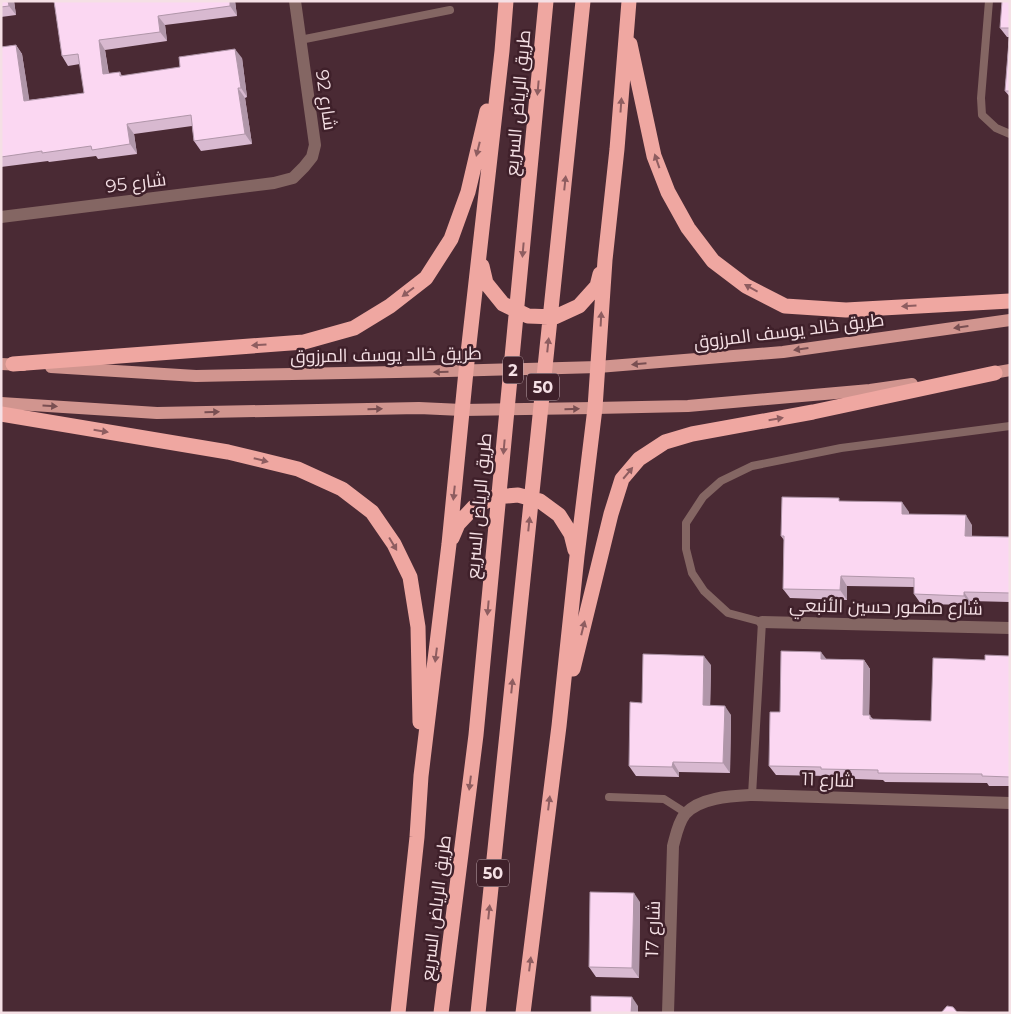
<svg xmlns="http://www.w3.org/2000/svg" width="1011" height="1014" font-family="Montserrat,Cairo,sans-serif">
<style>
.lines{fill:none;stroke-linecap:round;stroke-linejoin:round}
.service{stroke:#846663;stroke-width:8}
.minor{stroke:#846663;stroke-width:12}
.primary{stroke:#d1958f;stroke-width:12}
.motorway{stroke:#efa7a1;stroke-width:15}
.wall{fill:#d8b9d0}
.shaded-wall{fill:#b096a9}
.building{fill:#fbd7f2;stroke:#b096a9}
.oneway{fill:#8e5d60}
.oneway2{fill:#794f52}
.labels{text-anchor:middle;stroke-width:5;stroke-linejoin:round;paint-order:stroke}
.shield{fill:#3f202a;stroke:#bea6ad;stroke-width:1}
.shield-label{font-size:16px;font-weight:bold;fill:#f5e0e5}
.street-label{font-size:18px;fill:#f5e0e5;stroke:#3f202a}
</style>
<rect width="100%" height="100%" fill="#4a2a34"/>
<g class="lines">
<path class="service" d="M989 1 981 98 982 115 996 128 1010 134
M300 40 450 10
M752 795 762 622 728 613 704 591 692 573 686 549V523L703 497 721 481 752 466 841 448 1010 426
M609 797 664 799 686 813"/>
<path class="minor" d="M1 217 274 183 293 178 304 167 312 157 315 145 295 1
M762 622 1010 628
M668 1013 673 846C676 835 678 823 685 814 700 797 732 796 752 795L1010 803"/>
<path class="primary" d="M1 364 23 365
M51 367 196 376 448 371 598 367 783 352 1010 320
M987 374 1010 370
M1 403 157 413 419 408 462 410 595 408 688 406 870 390 912 384"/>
<path class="motorway" d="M630 44 654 156 668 192 688 228 713 261 746 286 785 306 846 310 1010 301
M482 266 486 283 503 304 528 316 555 317 579 306 597 286 600 274
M13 364 304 342 354 328 390 306 426 278 451 239 468 192 487 111
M1 414 228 452 298 469 342 489 372 512 394 544 410 577 418 627 420 722
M452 538 458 524 474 507 495 497 518 495 540 501 559 515 571 534 575 550
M573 669 611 514 622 479 639 459 665 442 692 434 813 412 995 373
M398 1013 417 837 421 776 449 544 466 371 502 51 506 1
M441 1013 476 735 546 1
M478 1013 583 1
M523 1013 559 726 577 556 595 408 605 260 617 149 629 1"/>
</g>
<path class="wall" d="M1 1H14L16 15 1 17Z
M54 1H235L237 16 165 25 167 41 105 50 109 74 120 72 122 76 242 58 247 97 245 98 252 144 201 151 194 141 192 126 134 134 137 154 98 159 96 156 49 162 48 161 1 167V47L16 45 22 54 29 100 84 93 80 64 68 66 62 56Z
M1010 1V97L1005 91 1009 37H1007L1000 28Z
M841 501 909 512V514L972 525V536L1010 537V602L970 601V605L921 604 914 594V587L847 586V600L790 598 783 589 784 540 781 536Z
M1010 656V786H989L987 783 885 782 883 780 828 778 826 776 776 775 769 766 780 712 827 659 864 660 870 669 869 715 873 719 931 721 985 660Z
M711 665 710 706 731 715 730 773 679 772V777L636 776 629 766Z
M640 902 639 978 596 977 589 967Z"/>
<path class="shaded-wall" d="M8 1H14L16 15 9 6Z
M230 1H235L237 16 230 6Z
M158 16 165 25 167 41 160 32Z
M99 40 105 50 110 84 103 74Z
M16 45 22 54 31 110 24 101Z
M235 49 242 58 247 97 241 88Z
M238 88 245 98 252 144 245 134Z
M127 124 134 134 137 154 130 144Z
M902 502 909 512 908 524 902 514Z
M966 515 972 525V545L965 536Z
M841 576 847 586V600L840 590Z
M964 592 970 601V605L964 596Z
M821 652 828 661 821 659Z
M704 656 711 665 710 715 703 705Z
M864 660 870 669 869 724 863 715Z
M725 706 731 715 730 773 723 763Z
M673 762 679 772V777L672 767Z
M634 893 640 902 639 978 632 968Z
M632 997 638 1006V1013H631Z"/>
<path class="building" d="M1 1H8L9 6 1 7Z
M54 1H230V6L158 16 160 32 99 40 103 74 120 72V76L180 67 179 57 235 49 241 88H238L245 134 194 141 191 115 127 124 130 144 92 150 91 146 42 153V151L1 157V47L16 45 24 101 84 93 78 54 62 56Z
M1002 1H1010V91H1005L1010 28H1000Z
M782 497 839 498V501L902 502V514L966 515 965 536 1010 537V593L964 592V596L914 594V578L841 576 840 590 783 589 784 536H781Z
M781 651 821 652V659L864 660 863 715H870V719L931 721 933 658 985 660V655L1010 656V777L982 776V774L878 773V770L821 769V767L769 766 770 712H780Z
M643 654 704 656 703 705 725 706 723 763 673 762 672 767 629 766 630 702 642 703Z
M590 892 634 893 632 968 589 967Z
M591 996 632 997 631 1013H591Z
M947 1006 953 1007 957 1012 982 1013H941Z"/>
<defs><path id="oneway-solid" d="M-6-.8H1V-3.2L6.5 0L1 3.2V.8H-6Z" transform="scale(1.25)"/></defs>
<g class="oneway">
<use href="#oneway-solid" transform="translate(538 88) rotate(95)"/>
<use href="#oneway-solid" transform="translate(621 105) rotate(-86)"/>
<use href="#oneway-solid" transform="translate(478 149) rotate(104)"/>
<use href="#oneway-solid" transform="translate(657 161) rotate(-109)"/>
<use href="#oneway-solid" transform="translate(565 183) rotate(-84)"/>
<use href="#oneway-solid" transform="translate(523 250) rotate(95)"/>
<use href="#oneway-solid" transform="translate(751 288) rotate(-151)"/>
<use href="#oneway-solid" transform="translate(408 292) rotate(143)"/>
<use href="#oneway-solid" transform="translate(909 306) rotate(177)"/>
<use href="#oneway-solid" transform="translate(601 319) rotate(-87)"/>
<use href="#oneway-solid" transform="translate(259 345) rotate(176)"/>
<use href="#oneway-solid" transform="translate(548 345) rotate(-84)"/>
<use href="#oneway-solid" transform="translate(776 419) rotate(-10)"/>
<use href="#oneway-solid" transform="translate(101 431) rotate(9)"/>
<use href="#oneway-solid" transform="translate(504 447) rotate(95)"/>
<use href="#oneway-solid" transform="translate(261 460) rotate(14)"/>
<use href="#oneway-solid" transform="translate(628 473) rotate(-50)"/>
<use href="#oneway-solid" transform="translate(454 493) rotate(96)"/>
<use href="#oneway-solid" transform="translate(529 524) rotate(-84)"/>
<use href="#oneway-solid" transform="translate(393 544) rotate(59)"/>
<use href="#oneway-solid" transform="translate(488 608) rotate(95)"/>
<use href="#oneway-solid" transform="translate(583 628) rotate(-76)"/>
<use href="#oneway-solid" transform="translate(436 655) rotate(97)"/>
<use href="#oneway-solid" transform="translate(512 686) rotate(-84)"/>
<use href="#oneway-solid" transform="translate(470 783) rotate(97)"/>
<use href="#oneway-solid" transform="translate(549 803) rotate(-83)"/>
<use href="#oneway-solid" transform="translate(489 912) rotate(-84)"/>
<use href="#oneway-solid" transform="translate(530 964) rotate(-83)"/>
</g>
<g class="oneway2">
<use href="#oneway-solid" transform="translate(961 327) rotate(172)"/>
<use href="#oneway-solid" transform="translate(801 349) rotate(172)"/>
<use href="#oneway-solid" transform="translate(639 364) rotate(175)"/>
<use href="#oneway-solid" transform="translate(441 372) rotate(179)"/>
<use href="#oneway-solid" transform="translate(50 406) rotate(4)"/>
<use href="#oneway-solid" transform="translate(375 409) rotate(-1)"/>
<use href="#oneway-solid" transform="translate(572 409) rotate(-1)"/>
<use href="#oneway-solid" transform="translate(212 412) rotate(-1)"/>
</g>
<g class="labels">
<g class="shield">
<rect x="503" y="356.5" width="20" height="27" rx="4"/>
<rect x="527" y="373.5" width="32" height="27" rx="4"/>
<rect x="477" y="859.5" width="32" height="27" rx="4"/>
</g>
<g class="shield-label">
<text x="513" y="376">2</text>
<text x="543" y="393">50</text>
<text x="493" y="879">50</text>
</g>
<g class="street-label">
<text transform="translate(326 100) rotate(82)" y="6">شارع 92</text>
<text transform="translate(518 103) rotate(-85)" y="6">طريق الرياض السريع</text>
<text transform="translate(136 183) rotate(-7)" y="6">شارع 95</text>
<text transform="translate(789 331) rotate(-7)" y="6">طريق خالد يوسف المرزوق</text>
<text transform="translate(386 355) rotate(-1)" y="6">طريق خالد يوسف المرزوق</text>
<text transform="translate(479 506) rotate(-85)" y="6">طريق الرياض السريع</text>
<text transform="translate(886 607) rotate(1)" y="6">شارع منصور حسين الأنبعي</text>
<text transform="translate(828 780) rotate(2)" y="6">شارع 11</text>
<text transform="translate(436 908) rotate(-83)" y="6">طريق الرياض السريع</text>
<text transform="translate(653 929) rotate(-88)" y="6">شارع 17</text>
</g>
</g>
<rect width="1011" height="1014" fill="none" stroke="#f5e0e5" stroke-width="5"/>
</svg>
